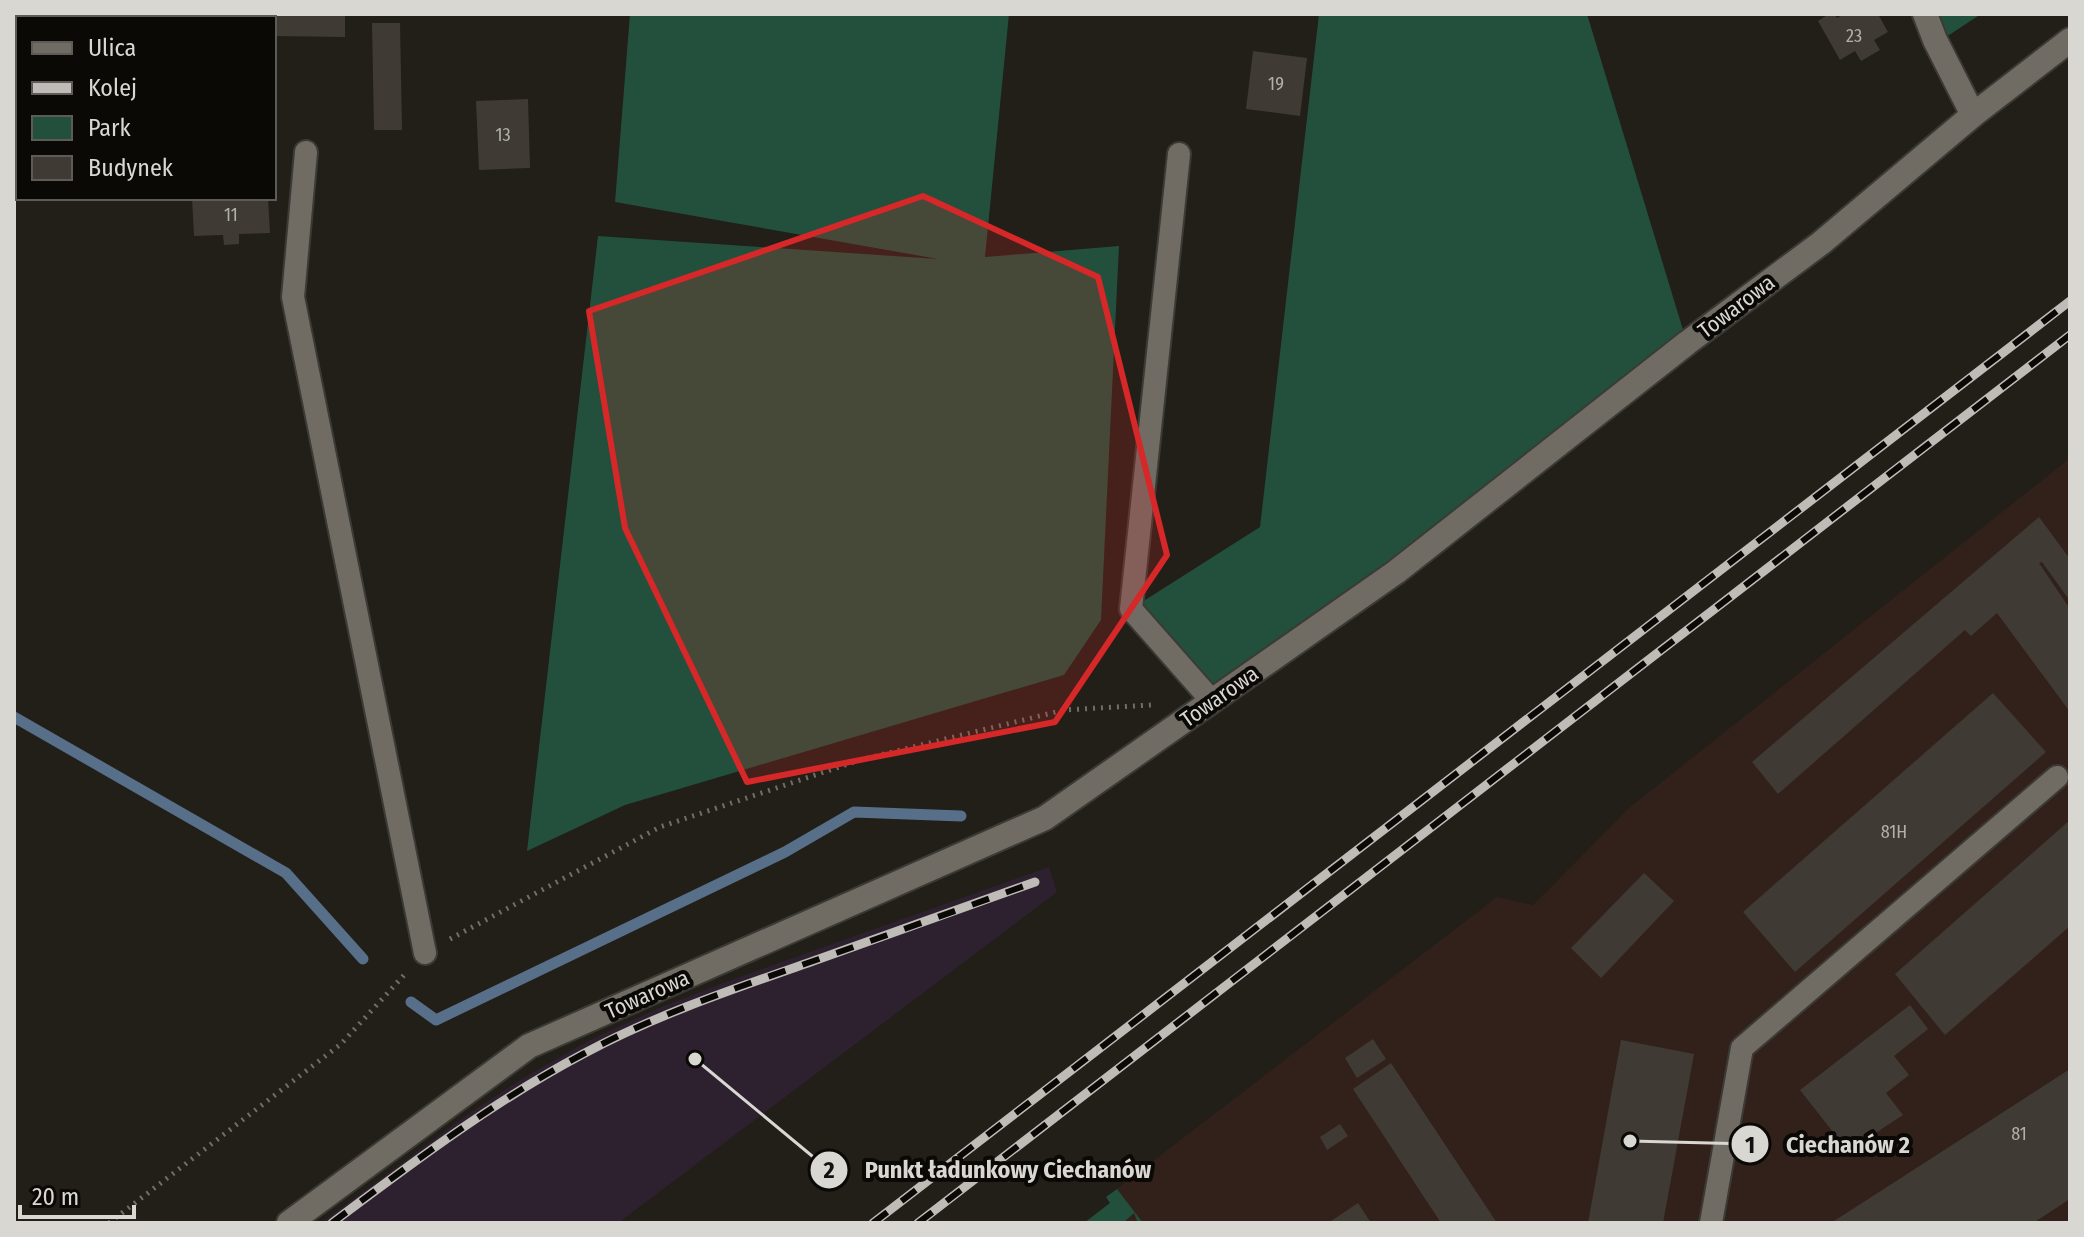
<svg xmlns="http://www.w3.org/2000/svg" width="2084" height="1237" font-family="'Fira Sans Condensed',sans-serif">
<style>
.commercial{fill:#32211a}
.industrial{fill:#2d212f}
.green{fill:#22503c}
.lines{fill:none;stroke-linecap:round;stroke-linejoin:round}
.stream{stroke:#576f88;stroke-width:11}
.building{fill:#3f3b34}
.lane-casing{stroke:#3c3a35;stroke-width:26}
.street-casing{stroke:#3c3a35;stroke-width:28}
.path{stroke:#716e68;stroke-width:5;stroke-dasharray:2 6;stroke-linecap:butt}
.lane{stroke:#706c64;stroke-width:22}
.street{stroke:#706c64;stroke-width:24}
.rail-casing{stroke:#bfbcb7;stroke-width:9}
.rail{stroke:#0a0906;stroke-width:6;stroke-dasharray:18;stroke-linecap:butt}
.marked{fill:#d62828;fill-opacity:0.2;stroke:#d62828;stroke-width:6;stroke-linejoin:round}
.labels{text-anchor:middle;stroke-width:8;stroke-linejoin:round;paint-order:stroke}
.number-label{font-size:18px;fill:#b2b0aa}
.street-label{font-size:22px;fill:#d9d7d2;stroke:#0a0906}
.leader{fill:none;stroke:#d9d7d2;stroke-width:3}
.callout-dot{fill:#d9d7d2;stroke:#0a0906;stroke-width:3}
.mark-label{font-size:24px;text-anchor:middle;font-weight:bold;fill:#111}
.callout-label{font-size:24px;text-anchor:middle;font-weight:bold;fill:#d9d7d2;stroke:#0a0906;stroke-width:8;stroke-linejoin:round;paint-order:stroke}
</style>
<rect width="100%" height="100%" fill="#221e18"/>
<path class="commercial" d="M2070 458V1223H1084L1110 1203 1106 1197 1497 897 1533 905 1629 808Z"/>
<path class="industrial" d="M1049 867 1057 892 618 1223H321L468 1114 523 1078 588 1041 659 1008 723 983Z"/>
<path class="green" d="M630 14H1009L985 257 1119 246 1101 620 1064 675 625 805 527 851 598 236 938 259 615 202Z
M1319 14H1587L1687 343 1212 701 1131 609 1260 527Z
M1935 14H1981L1943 39Z
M1117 1189 1143 1223H1138L1134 1213 1123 1223H1084L1110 1203 1106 1197Z"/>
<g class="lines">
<path class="stream" d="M14 717 286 873 363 959
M411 1002 436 1020 785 852 854 812 961 816"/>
</g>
<path class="building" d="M244 14H345V37L274 36V18H244Z
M1829 14H1834L1837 18 1844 14H1878L1888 32 1874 40 1880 50 1861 61 1855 51 1840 60 1818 21Z
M372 23H400L402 130H374Z
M1253 51 1307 58 1300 116 1246 109Z
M528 99 530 168 479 170 476 101Z
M192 198H268L270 233 239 234V244L224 245 223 235 194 236Z
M2039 517 2070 559V601L2042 562 2039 563 2070 609V712L1997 613 1971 636 1965 630 1778 794 1752 762Z
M1993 693 2046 752 1795 972 1743 912Z
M2070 820V926L1945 1035 1895 974Z
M1644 873 1674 901 1601 978 1571 948Z
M1910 1005 1928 1029 1894 1056 1909 1075 1886 1093 1903 1115 1848 1151 1800 1090Z
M1373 1039 1386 1059 1357 1078 1345 1058Z
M1621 1040 1694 1054 1663 1223H1588Z
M1391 1063 1497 1223H1441L1353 1089Z
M2070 1069V1199L2033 1223H1831Z
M1340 1124 1348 1136 1327 1150 1320 1137Z
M1358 1203 1371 1223H1328Z"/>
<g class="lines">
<g class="lane-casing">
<path id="lane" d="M306 152 293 297 425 953
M1179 154 1131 609 1212 701
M1711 1223 1742 1048 2057 777"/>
</g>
<g class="street-casing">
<path id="street" d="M1925 14 1935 40 1973 115
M289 1223 529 1046 1045 818 1396 572 1687 343 1821 243 1973 115 2070 40"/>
</g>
<path class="path" d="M450 939 660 827 860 760 1064 710 1151 705
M109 1223 341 1044 405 974"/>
<use href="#lane" class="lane"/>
<use href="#street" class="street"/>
<g class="rail-casing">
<path id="rail" d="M332 1223C412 1163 494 1101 583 1054 657 1014 739 987 819 959 891 934 963 908 1035 882
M873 1223 2070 301
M918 1223 2070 335"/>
</g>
<use href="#rail" class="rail"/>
</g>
<path class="marked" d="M923 196 1098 277 1167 555 1055 722 747 782 625 528 589 311Z"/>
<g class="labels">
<g class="number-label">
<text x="1854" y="42">23</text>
<text x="1276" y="90">19</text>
<text x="503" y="141">13</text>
<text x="231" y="221">11</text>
<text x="1894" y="838">81H</text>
<text x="2019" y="1140">81</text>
</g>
<g class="street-label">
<text transform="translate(1736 306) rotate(-37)" y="8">Towarowa</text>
<text transform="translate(1219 696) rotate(-35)" y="8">Towarowa</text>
<text transform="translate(647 994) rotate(-24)" y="8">Towarowa</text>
</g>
</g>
<path class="leader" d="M1630 1141L1750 1144M695 1059L829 1170"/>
<g class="callout-dot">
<circle cx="1630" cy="1141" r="8"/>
<circle cx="695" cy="1059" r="8"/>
<circle cx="1750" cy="1144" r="20"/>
<circle cx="829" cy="1170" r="20"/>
</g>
<g class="mark-label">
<text x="1750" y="1153">1</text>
<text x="829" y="1178">2</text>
</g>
<g class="callout-label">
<text x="1848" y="1153">Ciechanów 2</text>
<text x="1008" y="1178">Punkt ładunkowy Ciechanów</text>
</g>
<rect width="2084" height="1237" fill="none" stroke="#d9d7d2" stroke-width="32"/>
<rect x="16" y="16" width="260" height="184" fill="#0a0906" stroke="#5d5b58" stroke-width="2"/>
<rect x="32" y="42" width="40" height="12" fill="#706c64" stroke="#5d5b58" stroke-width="2"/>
<text x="88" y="56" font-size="24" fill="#d9d7d2">Ulica</text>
<rect x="32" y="82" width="40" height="12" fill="#bfbcb7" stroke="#5d5b58" stroke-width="2"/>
<text x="88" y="96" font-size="24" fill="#d9d7d2">Kolej</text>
<rect x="32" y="116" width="40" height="24" fill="#22503c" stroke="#5d5b58" stroke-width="2"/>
<text x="88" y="136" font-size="24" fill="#d9d7d2">Park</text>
<rect x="32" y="156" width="40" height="24" fill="#3f3b34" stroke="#5d5b58" stroke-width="2"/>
<text x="88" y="176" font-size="24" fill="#d9d7d2">Budynek</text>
<path d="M20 1205v12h114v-12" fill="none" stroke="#d9d7d2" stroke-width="4"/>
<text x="32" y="1205" font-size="24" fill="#d9d7d2" stroke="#0a0906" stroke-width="6" paint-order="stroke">20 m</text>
</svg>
